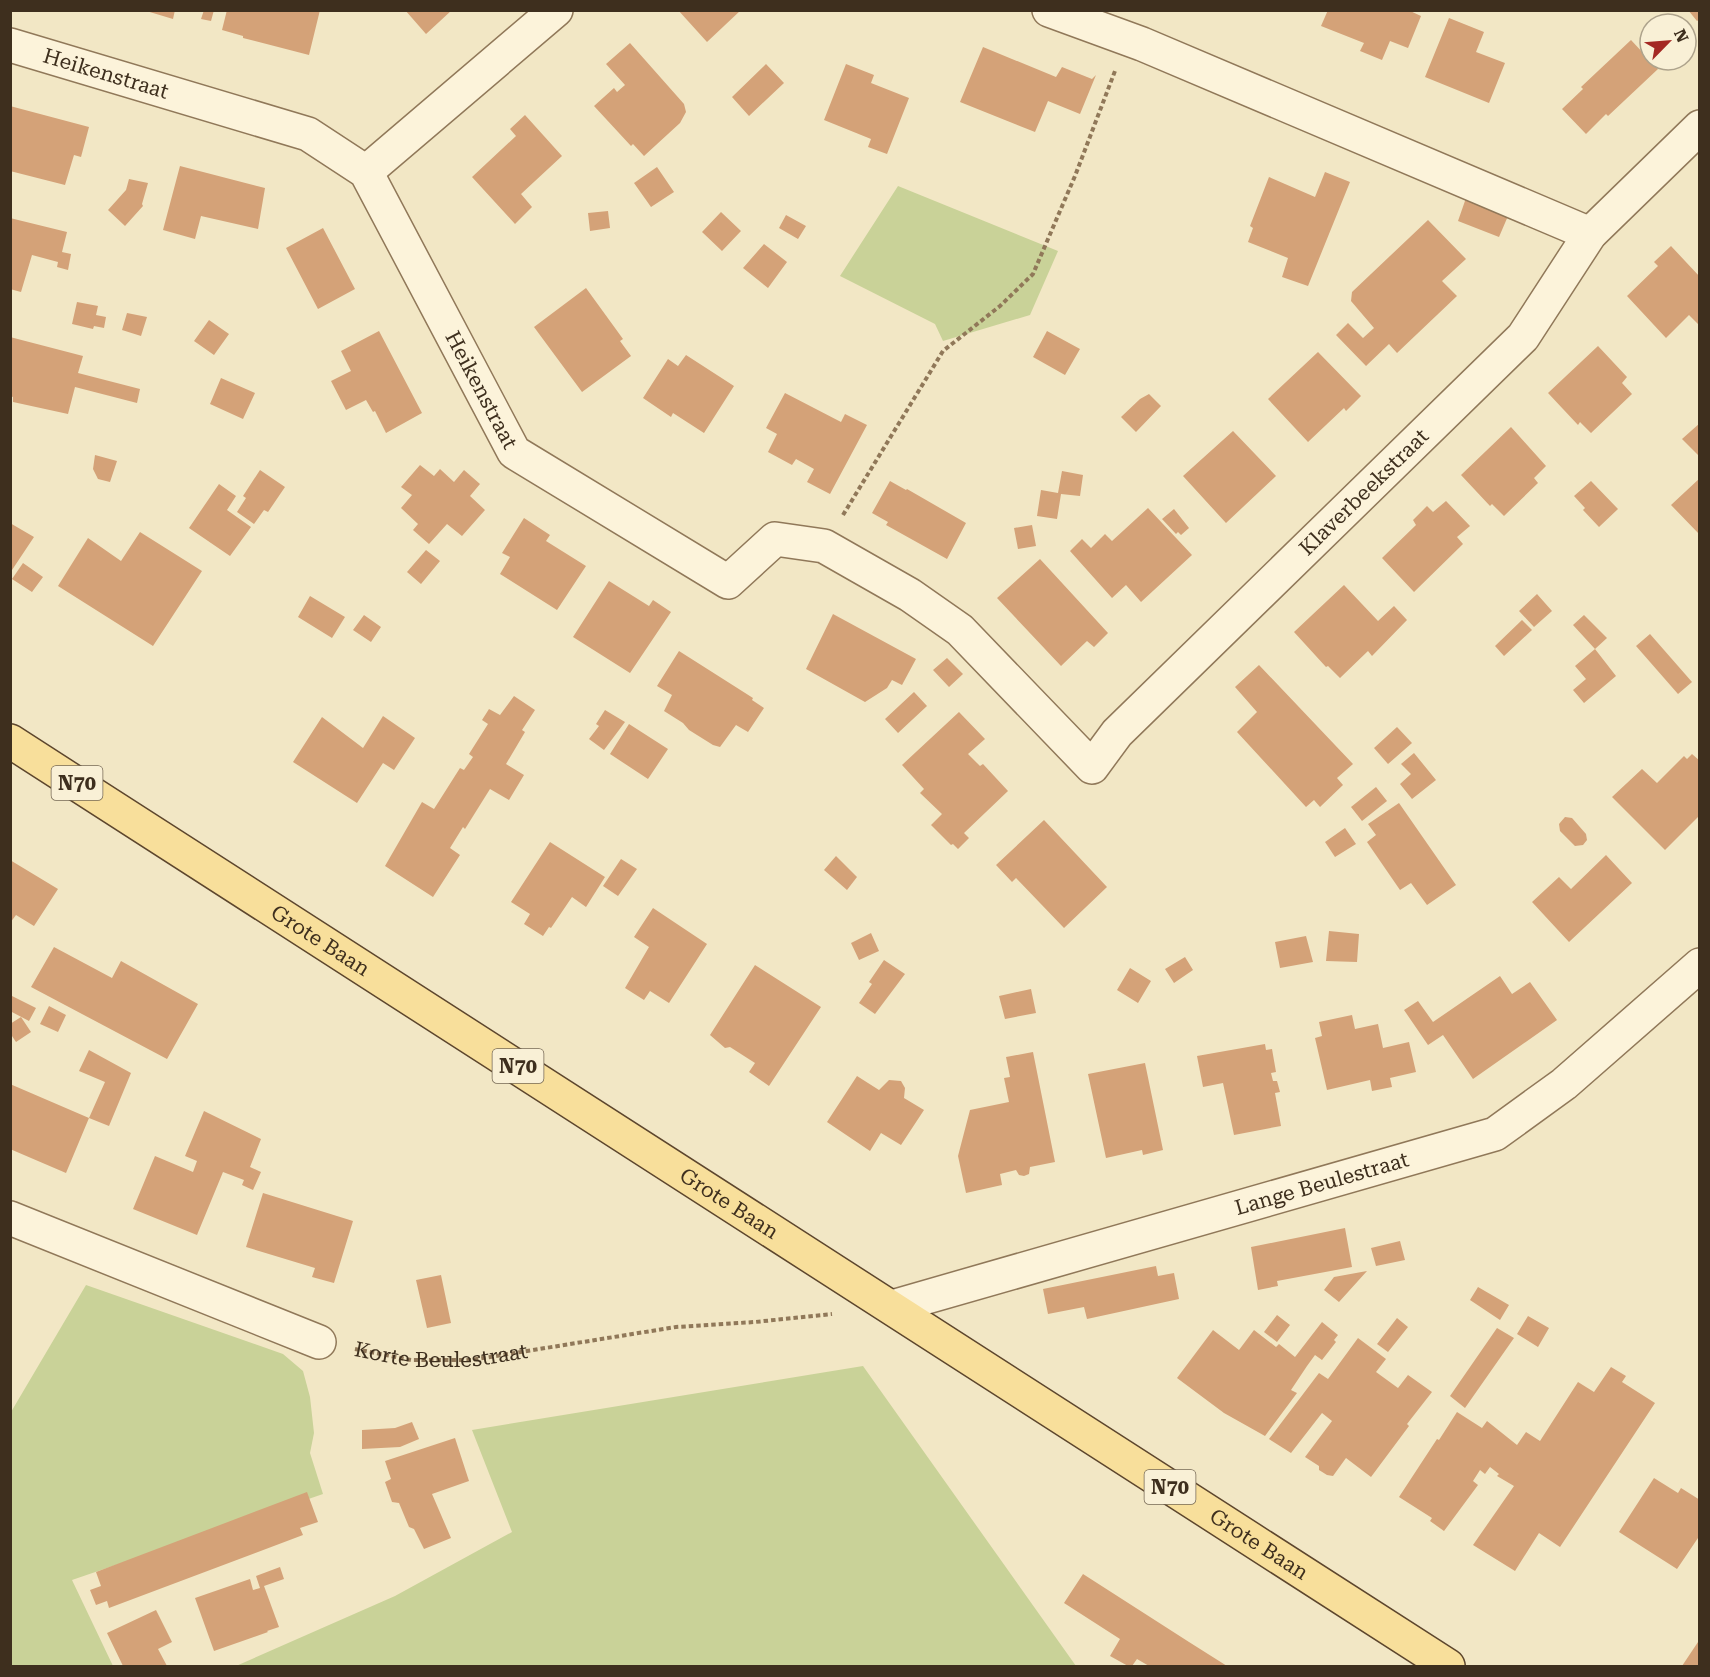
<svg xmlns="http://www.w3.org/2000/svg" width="1710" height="1677" font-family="'Roboto Serif',serif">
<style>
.green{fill:#c9d298}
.building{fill:#d4a278}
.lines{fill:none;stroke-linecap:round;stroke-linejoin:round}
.minor-casing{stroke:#907859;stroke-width:36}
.major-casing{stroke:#5d462d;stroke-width:36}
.path{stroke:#907859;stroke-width:4;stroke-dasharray:4.5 3;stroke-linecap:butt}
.minor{stroke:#fcf3da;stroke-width:33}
.major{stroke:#f8df9b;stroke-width:33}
.labels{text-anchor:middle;stroke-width:6;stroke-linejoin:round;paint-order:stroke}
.shield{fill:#f9f0d6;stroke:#766955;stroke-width:1.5}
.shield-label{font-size:20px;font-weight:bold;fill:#3e2f1e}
.street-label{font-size:21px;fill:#3e2f1e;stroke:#f9f0d6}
</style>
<rect width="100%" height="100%" fill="#f2e7c5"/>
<path class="green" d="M898 186 1058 251 1030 315 943 341 935 324 840 276Z
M86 1285 283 1354 303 1371 310 1397 314 1433 310 1453 323 1494 72 1580 113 1666H11V1412Z
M863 1366 1076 1666H236L395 1596 512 1532 472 1430Z"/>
<path class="building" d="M143 10H175L173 19Z
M204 10H214L211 21 201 19Z
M227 10H320L309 55 243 38V36L222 30Z
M405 10H452L426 34Z
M678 10H741L707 42Z
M1328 10H1408L1421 16 1408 48 1390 41 1382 60 1360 51 1364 43 1321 26Z
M1688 10H1700V19L1697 21Z
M1449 18 1484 32 1476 52 1505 63 1489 103 1425 77Z
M1631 40 1658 69 1608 116 1606 114 1586 134 1562 109 1583 89 1581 87Z
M630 43 684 104 686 112 680 123 644 156 633 144 631 146 594 106 614 88 617 92 625 85 606 64Z
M983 47 1056 77 1062 67 1092 79 1096 75 1080 114 1048 101 1035 132 960 102Z
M766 64 784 83 749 116 732 97Z
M846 64 874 75 871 83 909 98 887 154 868 147 871 139 824 120Z
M10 106 89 127 81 157 74 155 65 185 10 171Z
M525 115 562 156 521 194 532 207 515 224 472 177 516 136 510 129Z
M180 166 265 188 258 229 201 216 195 239 163 230Z
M657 167 674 192 651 207 634 183Z
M1325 172 1350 182 1308 286 1282 277 1288 258 1248 242 1253 228 1250 226 1269 177 1315 197Z
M129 179 148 183 142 204 143 206 125 226 108 210 126 190Z
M1466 198 1508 216 1499 237 1458 221Z
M608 211 610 228 590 231 588 213Z
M721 212 741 231 722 251 702 232Z
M786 215 806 226 798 239 779 228Z
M10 218 67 232 62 252 71 254 68 270 57 267 58 262 32 255 21 292 10 289Z
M1428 220 1466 259 1442 281 1457 296 1397 353 1389 344 1366 366 1336 335 1348 323 1363 338 1374 328 1351 301 1352 292Z
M323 228 355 289 318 309 286 248Z
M764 244 787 262 768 288 743 268Z
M1671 246 1700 277V326L1689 315 1666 338 1627 296 1658 266 1654 262Z
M586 288 623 339 620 341 631 356 582 392 534 327Z
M77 302 98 306 96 315 106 317 104 328 94 326 93 329 72 324Z
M127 313 147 317 141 336 122 330Z
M209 320 229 334 214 355 194 341Z
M379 331 422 413 386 433 375 411 373 412 366 400 346 410 331 381 351 371 341 351Z
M1047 331 1080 349 1065 375 1033 357Z
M10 337 83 356 78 373 140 389 137 403 75 387 68 414 13 402V397L10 396Z
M1598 346 1627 377 1622 383 1632 394 1591 433 1580 422 1578 425 1548 393Z
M1318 352 1361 396 1346 411 1344 408 1308 442 1268 399Z
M686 355 734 386 704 433 673 413 671 417 643 398 668 359 678 366Z
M221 378 255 393 243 419 210 404Z
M785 393 841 422 845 414 867 425 830 494 807 482 814 469 796 459 792 465 768 452 777 434 766 428Z
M1149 394 1161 406 1136 432 1121 417 1140 399Z
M1700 423V457L1682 439Z
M1511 427 1546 466 1534 478 1538 483 1504 516 1492 504 1490 506 1461 475Z
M1233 431 1276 476 1226 523 1183 476Z
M95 455 117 461 110 482 98 479 93 469Z
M420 465 434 476 440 469 454 482 464 470 480 484 470 496 485 510 462 536 447 524 429 544 413 530 418 524 401 508 412 495 401 487Z
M260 470 285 487 268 512 264 510 254 524 237 512 246 498 243 496Z
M1062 471 1083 475 1080 496 1061 494 1057 519 1037 516 1041 490 1058 493Z
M1700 478V535L1671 505Z
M890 481 906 490 907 489 966 523 947 559 886 525 888 522 872 513Z
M1591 481 1618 509 1599 527 1583 510 1585 508 1574 496Z
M219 484 236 496 227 510 251 527 230 556 189 528Z
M1446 501 1470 526 1457 537 1463 544 1414 592 1382 558 1416 525 1413 520 1427 506 1433 512Z
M1148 508 1192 555 1141 602 1126 585 1112 598 1070 551 1082 539 1091 548 1105 534 1112 541Z
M1174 509 1189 528 1181 535 1178 532 1176 534 1162 519Z
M524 518 550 535 546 541 586 566 557 610 500 574 510 557 502 553Z
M10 523 34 537 12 570 10 569Z
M1032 525 1036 546 1018 549 1014 528Z
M140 532 202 571 153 646 58 586 88 538 121 561Z
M426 550 440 561 421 584 407 572Z
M1040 559 1108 633 1094 647 1087 641 1061 666 997 598Z
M23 563 43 577 32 592 12 579Z
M609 581 649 606 653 600 671 612 630 673 573 637Z
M1344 585 1378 621 1394 606 1407 620 1372 656 1368 651 1340 678 1328 666 1326 667 1294 632Z
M1537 594 1552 611 1534 627 1519 611Z
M310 596 345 617 332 638 298 617Z
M833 614 916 659 902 685 892 680 887 688 865 702 806 669Z
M364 615 381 627 371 642 353 630Z
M1584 615 1607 638 1595 649 1573 625Z
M1522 620 1532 630 1504 656 1495 646Z
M1650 634 1692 682 1678 694 1636 646Z
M1595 649 1616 676 1584 703 1573 690 1586 679 1575 666Z
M679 651 753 698 752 700 764 708 748 732 736 725 720 747 713 745 689 730 683 723 664 711 672 695 657 686Z
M947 658 963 674 949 687 933 670Z
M1259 665 1353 764 1337 778 1343 785 1320 807 1314 800 1306 807 1237 732 1257 712 1235 687Z
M914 692 927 706 898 733 885 719Z
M514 696 535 710 522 730 525 732 506 764 524 775 509 800 490 789 465 829 463 827 450 848 460 855 433 897 385 866 422 802 434 809 460 768 464 770 473 757 469 754 488 724 482 720 489 709 500 715Z
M605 710 625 722 604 750 589 739 599 726 596 724Z
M959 712 985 739 968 754 980 766 983 764 1008 791 964 833 969 838 958 849 953 844 951 845 931 825 942 814 920 793 924 789 902 765Z
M383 716 415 738 394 770 383 763 357 803 293 762 322 717 363 748Z
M629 724 668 749 648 779 610 754Z
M1397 727 1412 743 1388 764 1374 748Z
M1414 753 1436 780 1412 799 1400 784 1411 774 1401 764Z
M1692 754 1700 761 1698 770 1700 772V815L1665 850 1612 797 1642 769 1657 783 1684 756 1687 759Z
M1376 787 1387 801 1362 821 1351 807Z
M1399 803 1456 885 1427 905 1411 883 1400 890 1367 842 1376 835 1368 824Z
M1565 817 1572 818 1586 834 1587 840 1583 845 1575 846 1560 831 1559 824Z
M1044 820 1107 887 1064 928 1016 878 1012 882 996 865Z
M1345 828 1356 844 1335 857 1325 842Z
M550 842 605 877 586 907 572 897 551 928 549 927 543 936 524 924 530 914 511 902Z
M1606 855 1632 883 1569 942 1532 902 1559 877 1571 889Z
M836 856 857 877 847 890 824 870Z
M621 859 637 869 618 896 603 886Z
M10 860 58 889 34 926 16 915 10 923Z
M653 908 707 944 669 1003 650 991 644 1000 625 988 649 947 634 937Z
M1329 931 1359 934 1357 962 1326 961Z
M871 933 879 951 859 960 851 943Z
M1306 936 1313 962 1280 968 1275 942Z
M54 947 112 978 121 961 198 1004 167 1059 31 987Z
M1185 957 1193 970 1174 983 1165 969Z
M884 960 905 974 875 1014 859 1003 872 984 869 982Z
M755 965 821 1007 769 1086 749 1072 755 1063 730 1047 725 1048 710 1035Z
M1130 968 1151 981 1138 1003 1117 990Z
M1500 976 1512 994 1530 982 1557 1020 1473 1079 1443 1035 1428 1045 1404 1010 1418 1001 1433 1022Z
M1031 989 1036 1013 1005 1019 999 996Z
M10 995 36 1008 29 1021 10 1011Z
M49 1006 66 1015 58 1032 40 1024Z
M1352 1015 1355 1029 1378 1024 1383 1048 1409 1042 1416 1072 1390 1078 1392 1087 1372 1091 1370 1080 1327 1090 1315 1038 1322 1036 1319 1022Z
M21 1017 31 1032 16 1042 10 1033V1024Z
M1265 1044 1266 1050 1272 1049 1276 1072 1271 1073 1273 1081H1277L1280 1092 1275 1093 1281 1126 1234 1135 1223 1083 1203 1087 1197 1056Z
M89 1050 131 1073 109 1126 89 1118 105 1082 79 1071Z
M1033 1052 1055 1162 1030 1167 1029 1174 1024 1176 1019 1175 1016 1170 1000 1174 1002 1185 966 1193 958 1156 970 1110 1009 1102 1004 1078 1010 1077 1006 1057Z
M1145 1063 1163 1150 1143 1155 1142 1150 1106 1158 1088 1074Z
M857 1076 879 1090 889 1080 901 1081 905 1088 904 1098 924 1110 901 1145 881 1133 870 1151 827 1122Z
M10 1084 89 1118 66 1173 10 1149Z
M204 1111 261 1139 250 1167 261 1172 253 1190 242 1185 244 1180 223 1172 197 1235 133 1209 155 1156 193 1172 197 1161 185 1156Z
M263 1193 353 1221 334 1283 312 1277 315 1268 246 1247Z
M1345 1228 1352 1267 1277 1281 1278 1286 1258 1290 1251 1247Z
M1400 1241 1405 1260 1376 1266 1371 1248Z
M1156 1266 1158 1276 1174 1273 1179 1299 1087 1319 1084 1307 1048 1314 1043 1289Z
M1367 1271 1339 1302 1324 1290 1334 1277Z
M441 1275 451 1323 427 1328 416 1280Z
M1478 1287 1509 1305 1500 1320 1470 1300Z
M1277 1315 1290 1325 1277 1342 1264 1332Z
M1528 1316 1549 1328 1538 1347 1517 1334Z
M1397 1318 1408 1327 1388 1352 1377 1344Z
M1322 1322 1338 1335 1334 1340 1336 1342 1322 1360 1315 1355 1307 1366 1291 1390 1297 1393 1265 1436 1224 1413 1177 1378 1213 1330 1239 1350 1254 1330 1276 1347 1279 1344 1295 1357Z
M1497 1328 1514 1338 1465 1408 1450 1396Z
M1358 1338 1386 1359 1376 1372 1398 1388 1408 1375 1432 1392 1407 1424 1409 1426 1371 1477 1346 1458 1333 1476 1327 1475 1319 1470V1466L1305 1457 1332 1421 1322 1413 1291 1453 1269 1439 1319 1373 1328 1379Z
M1611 1367 1626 1376 1622 1382 1655 1403 1560 1547 1539 1533 1515 1571 1473 1545 1514 1486 1497 1476 1499 1474 1490 1467 1485 1474 1480 1470 1473 1481 1478 1485 1444 1531 1430 1521 1432 1518 1399 1497 1437 1439 1439 1440 1457 1412 1482 1428 1487 1421 1517 1445 1526 1432 1540 1441 1578 1382 1594 1392Z
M412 1422 419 1439 400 1447 362 1449V1430L395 1428Z
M455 1438 469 1481 432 1494 451 1538 424 1549 414 1529 409 1527 399 1503 392 1502 385 1482 391 1479 385 1461Z
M1654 1478 1678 1493 1681 1488 1700 1500V1535L1677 1569 1619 1532Z
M307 1492 318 1522 300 1528 303 1535 109 1608 107 1601 96 1605 90 1590 101 1586 96 1572Z
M280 1567 284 1579 264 1586 279 1627 267 1631 268 1632 214 1651 195 1598 250 1579 253 1590 260 1588 256 1576Z
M1083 1574 1189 1642 1227 1666H1149L1137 1659 1132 1666H1128L1110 1656 1120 1639 1064 1603Z
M156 1610 172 1642 158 1649 167 1666H123L107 1633Z
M1700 1639V1666H1682Z"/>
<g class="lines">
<g class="minor-casing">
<g id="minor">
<path d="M1049 10 1142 44 1590 234"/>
<path id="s2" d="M10 45 308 134 366 172 514 452 728 582 775 539 824 546 910 595 960 630 1092 767 1117 733 1523 337 1590 234 1700 127"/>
<path d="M366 172 556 10"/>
<path d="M10 1218 319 1342"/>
<path id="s3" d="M892 1307 1495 1134 1564 1084 1700 965"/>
</g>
</g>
<g class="major-casing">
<g id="major">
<path id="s4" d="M10 741 1448 1666"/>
</g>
</g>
<g class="path">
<path d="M843 515 943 351 1000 306 1033 274 1075 176 1115 71"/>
<path id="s1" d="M355 1349 411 1360H471L676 1327 755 1322 832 1314"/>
</g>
<use href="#minor" class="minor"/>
<use href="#major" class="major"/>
</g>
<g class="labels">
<g class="shield">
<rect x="51.5" y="766" width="51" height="34" rx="4.5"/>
<rect x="492.5" y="1049" width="51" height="34" rx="4.5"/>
<rect x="1144.5" y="1470" width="51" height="34" rx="4.5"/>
</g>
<g class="shield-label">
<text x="77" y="790">N70</text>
<text x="518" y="1073">N70</text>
<text x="1170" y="1494">N70</text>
</g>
<g class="street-label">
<text dy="7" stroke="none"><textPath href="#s2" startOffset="100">Heikenstraat</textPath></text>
<text dy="7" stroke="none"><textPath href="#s2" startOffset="627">Heikenstraat</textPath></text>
<text dy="7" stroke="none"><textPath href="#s2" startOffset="1798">Klaverbeekstraat</textPath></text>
<text dy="7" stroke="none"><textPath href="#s4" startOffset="369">Grote Baan</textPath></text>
<text dy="7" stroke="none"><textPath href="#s3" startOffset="447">Lange Beulestraat</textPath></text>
<text dy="7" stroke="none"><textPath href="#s4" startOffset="855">Grote Baan</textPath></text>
<text dy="7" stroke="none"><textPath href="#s1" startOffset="87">Korte Beulestraat</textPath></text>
<text dy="7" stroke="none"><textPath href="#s4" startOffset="1485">Grote Baan</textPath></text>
</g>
</g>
<rect width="1710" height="1677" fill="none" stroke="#3e2f1e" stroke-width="24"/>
<g transform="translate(1668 42) rotate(65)"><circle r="28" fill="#f9f0d6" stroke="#aea38c" stroke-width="1.5"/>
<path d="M0-4.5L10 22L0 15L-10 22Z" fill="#a42823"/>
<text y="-9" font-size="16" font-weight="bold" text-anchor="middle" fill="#3e2f1e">N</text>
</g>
</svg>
